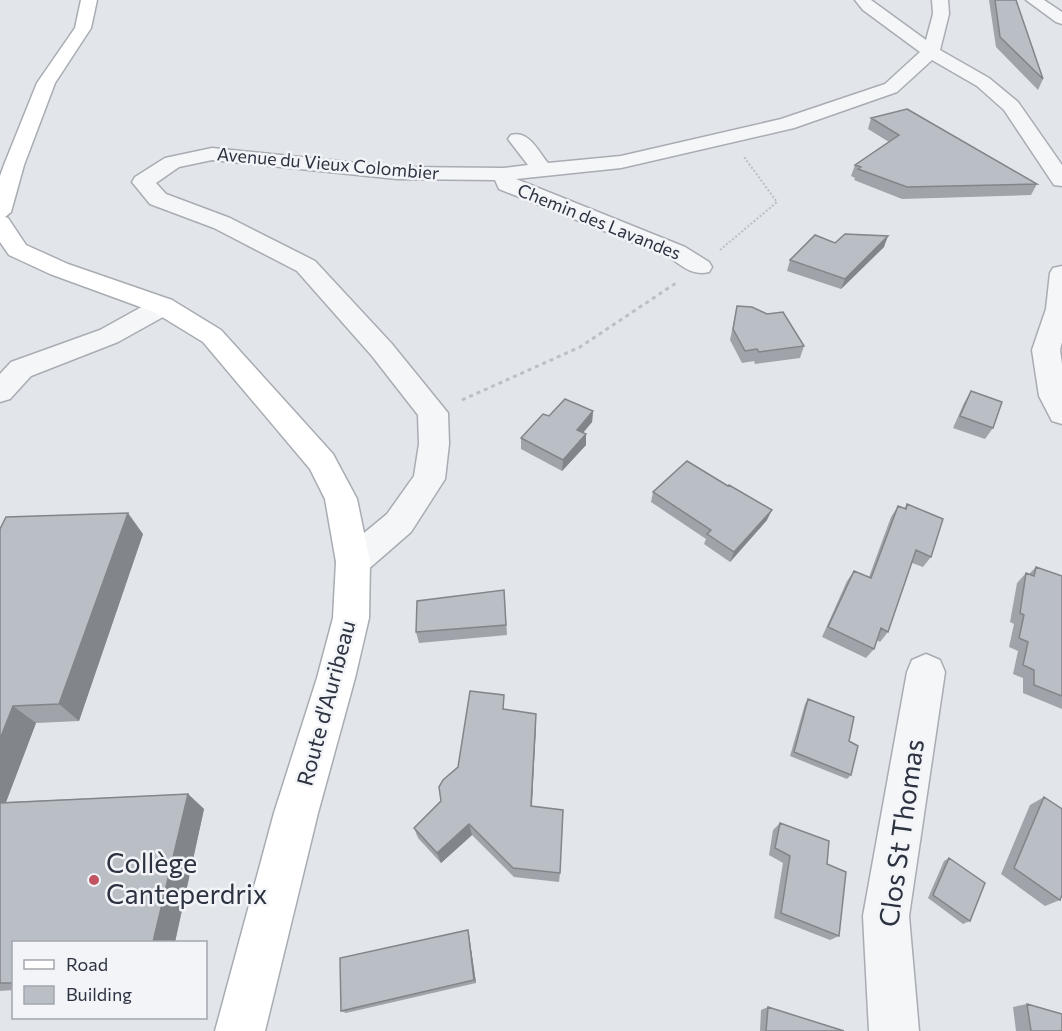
<svg xmlns="http://www.w3.org/2000/svg" width="1062" height="1031" font-family="Commissioner,sans-serif">
<style>
.lines{fill:none;stroke-linecap:round;stroke-linejoin:round}
.street-casing{stroke:#a8acb3;stroke-width:3}
.secondary-casing{stroke:#a8acb3;stroke-width:3}
.path-far1{stroke:#bdbfc4;stroke-width:2;stroke-dasharray:2 2;stroke-linecap:butt}
.path{stroke:#bdbfc4;stroke-width:3;stroke-dasharray:4 4;stroke-linecap:butt}
.street{fill:#f5f6f8;fill-rule:evenodd}
.secondary{fill:#fff;fill-rule:evenodd}
.wall{fill:#a0a3a9}
.shaded-wall{fill:#82858a}
.building{fill:#babec5;stroke:#82858a;stroke-width:1.5}
.poi-dot{fill:#c25360;stroke:#f2f4f7;stroke-width:2}
.labels{text-anchor:middle;stroke-width:5;stroke-linejoin:round;paint-order:stroke}
.far-street-label{font-size:18px;fill:#2c3240;stroke:#f2f4f7}
.street-label{font-size:22px;fill:#2c3240;stroke:#f2f4f7}
.near-street-label{font-size:27px;fill:#2c3240;stroke:#f2f4f7}
.near-poi-label{font-size:27px;fill:#2c3240;stroke:#f2f4f7;text-anchor:start}
</style>
<rect width="100%" height="100%" fill="#e2e5e9"/>
<g class="lines">
<g class="street-casing">
<path id="street" d="M855 0H871L926 40 933 14 932 0H948L949 14 940 50 989 78 1018 102 1062 165V186L1054 185 1004 110 977 86 932 60 897 92 794 128 621 168 516 179 685 247 709 262 712 267 709 272C692 276 682 266 669 257L499 189 495 180 397 179 212 160 179 167 156 183 166 194 230 218 315 261 392 344 448 413 449 444 445 479 411 532 365 572 353 576 341 572 336 562 341 552 387 514 414 476 419 444 418 415 372 356 297 271 214 228 150 204 132 182 135 177 165 158 212 148 397 167 504 168 528 165 508 139 511 135C529 130 538 151 548 163L621 156 781 119 885 84 920 52 863 10Z
M1026 0H1044L1062 12V24L1056 22Z
M1062 266V342L1060 350 1062 364V424L1052 421 1039 396 1032 350 1046 309 1050 273 1053 268Z
M163 298 172 300 176 306 172 312 118 342 31 376 10 399 0 402V374L11 362 100 330 154 300Z
M926 654 940 660 945 672 909 916 919 1031H869L863 916 907 672 912 660Z"/>
</g>
<g class="secondary-casing">
<path id="secondary" d="M81 0H97L91 28 55 83 24 165 11 212 5 217 8 218 26 245 68 264 172 300 221 330 333 454 357 499 370 562 369 618 355 678 318 813 265 1031H215L274 813 317 678 333 618 336 562 325 499 310 469 203 342 154 312 50 274 9 255 0 242V176L4 165 37 83 75 28Z"/>
</g>
<path class="path-far1" d="M720 250 777 202 744 157"/>
<path class="path" d="M462 400 580 347 676 283"/>
<use href="#street" class="street"/>
<use href="#secondary" class="secondary"/>
</g>
<path class="wall" d="M989 0H1016L1043 79 1038 90 996 47Z
M871 118 1037 184 1031 195 902 199 854 180 855 178 851 176 855 165 889 142 868 129Z
M835 243 884 247 841 289 787 271 790 260Z
M737 306 804 346 800 358 755 364 754 361 742 363 730 340Z
M971 391 993 428 985 439 953 428 964 403Z
M593 411 592 422 583 433 586 434V445L562 471 521 449V438L549 416Z
M653 492 767 520 730 562 704 544 706 539 651 502Z
M907 504 931 557 923 567 912 563 888 632 880 642 877 640 874 649 866 658 822 637 847 581 854 571 869 577 891 517 898 506 904 509Z
M0 529 143 534 79 721 36 723 6 802 188 794 204 809 175 942H14V990L0 991Z
M1036 567 1062 576V709L1023 693V678L1013 674 1018 651 1009 647 1014 624 1010 622 1017 583 1026 573 1029 574Z
M504 590 507 635 419 643 416 632Z
M808 699 849 741 851 775 847 779 790 756 805 704Z
M505 710 536 714 532 807 560 873 559 882 514 877 472 835 441 863 418 838 414 828 441 801Z
M1044 797 1060 900 1045 906 1001 874 1030 805Z
M780 823 827 864 839 936 830 940 774 918 783 863 769 855 773 830Z
M949 858 970 921 963 924 928 898 944 861Z
M469 935 476 983 346 1013 341 1011Z
M1027 1004 1062 1031H1016L1013 1007Z
M768 1007 844 1031H760L761 1010Z"/>
<path class="shaded-wall" d="M888 236 884 247 841 289 845 279Z
M593 411 592 422 576 441 577 430Z
M586 434V445L562 471 563 460Z
M772 510 767 520 730 562 734 552Z
M128 513 143 534 79 721 59 704Z
M13 706 36 723 0 818V739Z
M536 714V727L531 817V806Z
M188 794 204 809 175 942H153Z
M469 824 472 835 441 863 437 853Z
M468 930 469 935 476 983 474 980Z"/>
<path class="building" d="M995 0H1016L1043 79 1000 37Z
M907 109 1037 184 907 187 858 169 861 167 855 165 899 135 871 118Z
M845 234 888 236 845 279 790 260 815 235 835 243Z
M737 306 752 307 767 314 783 312 804 346 759 352 757 349 745 351 733 329Z
M971 391 1002 402 993 428 960 416Z
M565 399 593 411 577 430 586 434 563 460 521 438 543 414 549 416Z
M687 461 728 486 729 485 772 510 734 552 707 534 711 530 653 492Z
M907 504 943 519 931 557 916 550 888 632 881 628 874 649 828 627 854 571 871 578 898 506 906 509Z
M128 513 59 704 13 706 0 739V529L6 517Z
M1036 567 1062 576V696L1034 685V670L1023 665 1028 642 1019 638 1024 615 1020 613 1026 573 1034 576Z
M504 590 506 625 416 632 417 601Z
M470 691 504 695 503 709 536 714 531 806 563 810 560 873 513 868 469 824 437 853 414 828 441 801 439 787 443 780 458 767Z
M808 699 854 717 849 741 858 746 851 775 794 752Z
M188 794 153 942H14V983H0V803Z
M1044 797 1062 809V895L1060 900 1014 868Z
M780 823 829 841 827 864 846 872 839 936 781 913 790 856 775 848Z
M949 858 985 883 970 921 933 895Z
M468 930 474 980 341 1011 340 958Z
M1027 1004 1062 1014V1031H1031Z
M768 1007 844 1031H766Z"/>
<circle class="poi-dot" cx="94" cy="880" r="6"/>
<g class="labels">
<g class="far-street-label">
<text transform="translate(328 164) rotate(5)" y="6">Avenue du Vieux Colombier</text>
<text transform="translate(599 222) rotate(22)" y="6">Chemin des Lavandes</text>
</g>
<g class="street-label">
<text transform="translate(326 703) rotate(-75)" y="8">Route d'Auribeau</text>
</g>
<g class="near-street-label">
<text transform="translate(902 833) rotate(-82)" y="9">Clos St Thomas</text>
</g>
<g class="near-poi-label">
<text x="106" y="873">Collège<tspan x="106" dy="31">Canteperdrix</tspan></text>
</g>
</g>
<rect x="12" y="941" width="195" height="78" fill="#f2f4f7" stroke="#a3a6ae" stroke-width="1.5"/>
<rect x="24" y="960" width="30" height="9" fill="#ffffff" stroke="#a3a6ae" stroke-width="1.5"/>
<text x="66" y="971" font-size="18" fill="#2c3240">Road</text>
<rect x="24" y="986" width="30" height="18" fill="#babec5" stroke="#a3a6ae" stroke-width="1.5"/>
<text x="66" y="1001" font-size="18" fill="#2c3240">Building</text>
</svg>
